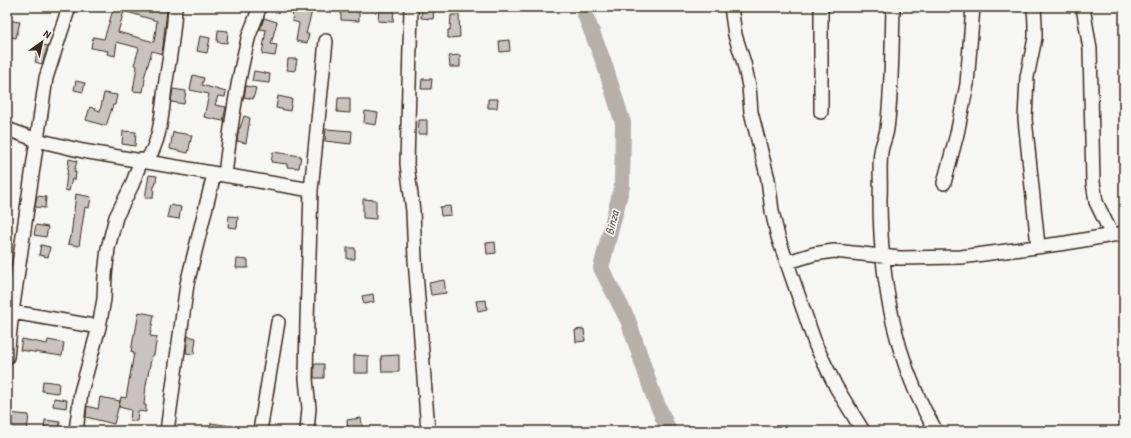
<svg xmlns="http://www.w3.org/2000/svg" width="1131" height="438" font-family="'Patrick Hand',sans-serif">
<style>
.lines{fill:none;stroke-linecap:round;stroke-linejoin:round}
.river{stroke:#b6b0a9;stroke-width:16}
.building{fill:#c8c3be;stroke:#3b2a1e;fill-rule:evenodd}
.minor-casing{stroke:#3b2a1e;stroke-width:16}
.minor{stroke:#f6f6f2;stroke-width:13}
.labels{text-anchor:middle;stroke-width:3.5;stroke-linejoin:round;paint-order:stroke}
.water-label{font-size:12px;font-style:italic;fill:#605248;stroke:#f6f6f2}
</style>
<rect width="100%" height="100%" fill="#f6f6f2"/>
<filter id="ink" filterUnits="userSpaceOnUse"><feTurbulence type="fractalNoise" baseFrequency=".025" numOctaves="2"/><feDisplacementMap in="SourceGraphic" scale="8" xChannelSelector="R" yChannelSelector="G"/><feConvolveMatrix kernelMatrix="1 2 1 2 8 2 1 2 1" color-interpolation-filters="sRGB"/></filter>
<g filter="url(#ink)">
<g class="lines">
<path class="river" d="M582 7 604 63 623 123 622 186 601 268 628 320 654 397 669 431"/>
</g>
<path class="building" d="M114 7H156L167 10 162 54 152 51 144 78 145 79 143 92 133 91 137 66 134 65 139 48 117 42 115 56 107 54 108 51 91 48 93 37 104 39ZM124 11 157 21 154 42 118 32Z
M293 7H313L306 34H309L307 43 296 41 299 23 292 21Z
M379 7H394L393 22 378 21Z
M422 8 434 10 433 19 421 18Z
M341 10H359V21L341 20Z
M451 15H459L460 37 448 38V30H450Z
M264 18 277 22 271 44 277 45 275 56 262 54 266 30 260 29Z
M7 20 20 22 16 38 7 36Z
M218 30 228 31 227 43 217 42Z
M200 36 210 38 207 53 197 51Z
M509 40 510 51 500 52 499 41Z
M39 44 48 46 42 64 35 62Z
M460 55V67H450L449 56Z
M288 59H297L295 71 287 70Z
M254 71 270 74 269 83 252 81Z
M193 75 204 78 202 85 226 92 225 97 218 96 215 105 226 107 223 121 204 117 209 94 190 90Z
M422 79H432L431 89H421Z
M76 81 85 83 83 92 74 90Z
M246 86 256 88 253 99 244 97Z
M173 89 186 91 184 104 171 102Z
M104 93 117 95 115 105H113L106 126 86 120 90 107 100 111Z
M278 96 292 99 290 111 276 108Z
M338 98H350V113L337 112Z
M488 99H498L497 108H488Z
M365 111 378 113 376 125 364 123Z
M244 116 250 118 246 143 237 141 239 128H240Z
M419 120H427V134H418Z
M326 129 352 131 351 144 325 141Z
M123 131 136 132 135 146 122 144Z
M173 132 192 135 188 153 170 149Z
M273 152 301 156 299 168 287 167V164L271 162Z
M69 159 77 161 74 172H76L75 180 72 179 69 191 65 190Z
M149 175 157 176 155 186H154L153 198H145Z
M76 194 91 197 89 208 85 207 79 246 68 244 70 236H71Z
M37 196 46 197 45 208 35 207Z
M363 199 376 200V219L363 218Z
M170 205 181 207 179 219 167 217Z
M450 206 451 215 441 216 440 207Z
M229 216 238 217 237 228 228 227Z
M36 225 48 227 46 237 34 235Z
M495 242 496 253 487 254 486 243Z
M41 245 50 247 48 257 39 255Z
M347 248H355V259H347Z
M237 259 248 260V268H236Z
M444 280 446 293 431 295 429 283Z
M373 294 374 302 364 304 362 296Z
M486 300 487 309 478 311 476 301Z
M139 312 154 315 150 336 157 337 154 355H152L146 385 144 405H146V412L138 411 137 421H130L131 410 119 407 121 397 126 398 134 353 131 352 134 334H135Z
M584 329 585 341 576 342 575 330Z
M188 336 196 338 194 354 186 353Z
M22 339 47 344 48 340 64 343 62 356 20 350Z
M354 355 368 356V373H354Z
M399 355V372H382L381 356Z
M314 364H324V378H314Z
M43 381 59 383 58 393 42 391Z
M100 397 120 401 114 424 86 417 87 406 98 409Z
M54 398 67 400 66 408 53 406Z
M7 413 29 415 27 431H7Z
M361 418 363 431H348L347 420Z
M45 420 60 422 59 431 44 429Z
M211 423 237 427V431H209Z"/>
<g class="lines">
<g class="minor-casing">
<path id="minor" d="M411 7 407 164 413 211 415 259 428 431
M731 7 735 35 744 63 749 86 751 112 768 179 772 211 778 237 816 346 836 387 863 431
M821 7V112
M893 7C892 46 892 90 887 129 886 137 882 144 881 152 879 166 881 183 880 198 880 279 894 361 936 431
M1034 7 1035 24V38L1027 77 1025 119 1038 246
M1083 7 1090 49 1093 182 1096 202 1112 235
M7 129 37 140 83 151 311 190
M146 161C161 142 162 111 165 87 169 61 174 34 175 7
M225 175C230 130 237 83 248 39 251 28 257 18 259 7
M944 183 957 134 967 84 973 7
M788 262 814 254 834 251 900 258 961 257 1066 243 1124 233
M7 311 99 327
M7 357 12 312 46 78 69 7
M76 431 81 392 99 327 104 299 105 275 108 248 116 217 132 185 141 160
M167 431 187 284 214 174
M260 431 278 322
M307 431 309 408 306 379 307 321 311 190 326 41"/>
</g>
<use href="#minor" class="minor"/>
</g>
</g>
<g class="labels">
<g class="water-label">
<text transform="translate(612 223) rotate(-76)" y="4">Binza</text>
</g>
</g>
<rect width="1131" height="438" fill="none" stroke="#f6f6f2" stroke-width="24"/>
<rect x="12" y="12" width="1107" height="414" fill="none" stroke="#3b2a1e" stroke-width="1.5" filter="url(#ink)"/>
<g transform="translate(42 42) rotate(33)" stroke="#f6f6f2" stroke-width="3" paint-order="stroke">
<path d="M0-3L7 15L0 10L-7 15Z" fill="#3b2a1e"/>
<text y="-6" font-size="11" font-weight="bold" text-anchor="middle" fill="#3b2a1e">N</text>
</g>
</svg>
